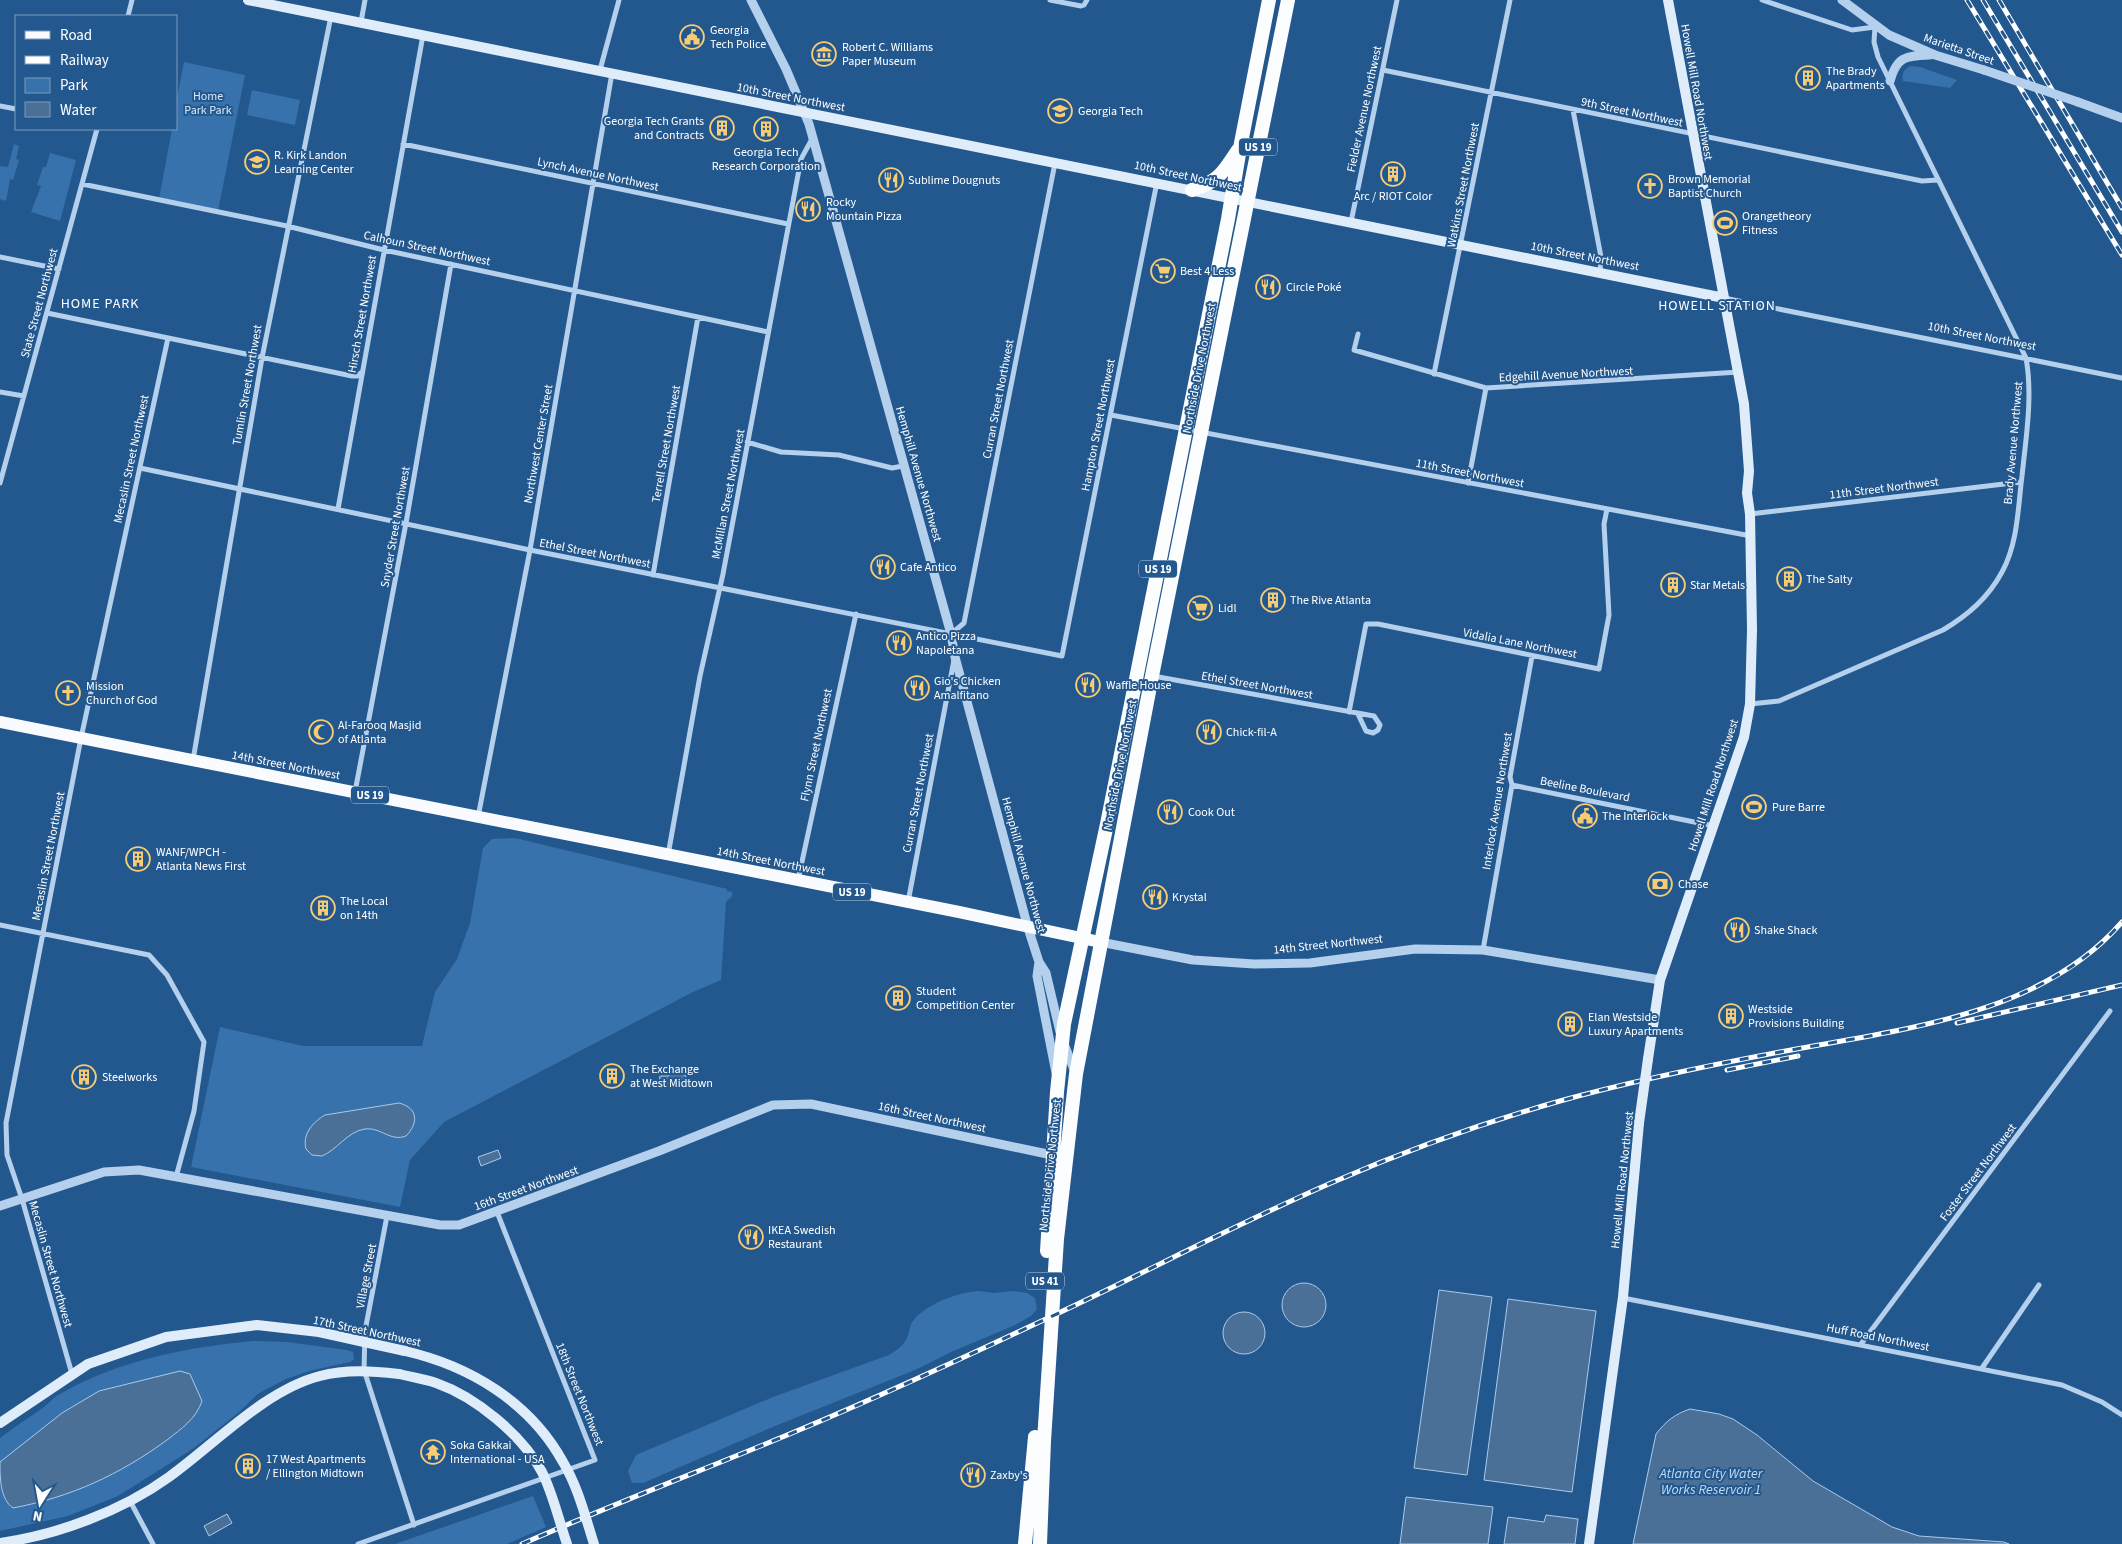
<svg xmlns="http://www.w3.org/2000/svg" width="2122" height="1544" font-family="'Source Sans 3',sans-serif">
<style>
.green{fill:#3772ac}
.water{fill:#4b7097;stroke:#a8cbed}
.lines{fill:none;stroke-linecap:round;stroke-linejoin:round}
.minor{stroke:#b4d0ec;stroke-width:5}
.tertiary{stroke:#b4d0ec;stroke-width:9}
.secondary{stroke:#dfecf9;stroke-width:10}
.primary{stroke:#f9fbff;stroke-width:12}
.trunk{stroke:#fcfdff;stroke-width:14}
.rail-casing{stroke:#fff;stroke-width:5}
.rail{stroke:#23588f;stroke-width:3;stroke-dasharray:9;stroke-linecap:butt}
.tertiary-bridge{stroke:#b4d0ec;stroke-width:9}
.secondary-bridge{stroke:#dfecf9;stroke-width:10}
.labels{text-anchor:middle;stroke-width:4;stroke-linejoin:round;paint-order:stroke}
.shield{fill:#23588f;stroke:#bdcddd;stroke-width:1}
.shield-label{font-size:11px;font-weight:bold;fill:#fff}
.poi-label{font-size:12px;fill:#fff;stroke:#23588f;text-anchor:start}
.street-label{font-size:12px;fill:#fff;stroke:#23588f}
.park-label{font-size:12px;fill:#d9e9f9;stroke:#23588f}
.neighbourhood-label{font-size:14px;letter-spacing:1px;fill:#fff;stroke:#23588f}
.water-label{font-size:14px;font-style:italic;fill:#c0daf3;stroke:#23588f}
</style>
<rect width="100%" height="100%" fill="#23588f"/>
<path class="green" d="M184 62 245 75 218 211 159 199 172 129H176V103Z
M1910 66 1920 67 1957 80 1950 88 1903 81C1902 74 1903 70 1910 66Z
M252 90 300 100 295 125 247 115Z
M14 144 19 146 16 159 19 160 13 180 10 179 6 201 0 199V166L8 167Z
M50 153 76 160 60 221 31 212 41 186 37 185 43 167H46Z
M515 838 727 889V891L732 892V896L726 902 721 980 693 992 444 1122 410 1160 400 1207 191 1167 220 1027 303 1046H422L435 992 457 959 470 923 483 848 492 839Z
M979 1291 994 1293 1012 1291 1027 1293 1035 1298 1037 1309 1031 1316 1015 1325 951 1352 915 1370 775 1426 643 1483H632L628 1471 636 1455 773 1397 889 1355C899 1349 906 1344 909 1332 910 1329 910 1324 913 1321 926 1304 958 1292 979 1291Z
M253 1341 287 1342 347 1350 353 1352 354 1359 350 1362 309 1371 286 1379 259 1393 238 1413 194 1448 118 1496 68 1516 0 1531V1438C14 1427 29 1418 44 1407 50 1402 55 1396 62 1393 119 1360 189 1347 253 1341Z
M533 1496 546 1527 507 1544H395Z"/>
<path class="water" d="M675 1071 686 1076V1080L679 1083 676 1081 669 1087 659 1082 660 1076H668Z
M399 1103C419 1108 418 1124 406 1136 390 1142 381 1127 365 1129 348 1131 337 1150 322 1156L312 1155 306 1149C302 1134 313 1122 325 1115Z
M498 1150 501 1158 481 1166 478 1157Z
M1282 1305a22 22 0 1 1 44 0a22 22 0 1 1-44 0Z
M1439 1290 1492 1297 1467 1475 1414 1468Z
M1508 1299 1596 1311 1572 1492 1484 1480Z
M1223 1333a21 21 0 1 1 42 0a21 21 0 1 1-42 0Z
M180 1371 190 1374 202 1401C196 1419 181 1429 167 1440 119 1475 71 1497 13 1508 0 1499 0 1478 0 1462L62 1413 99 1391Z
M1690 1409 1719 1414 1733 1419 1757 1435 1813 1481 1892 1527 1919 1536 2004 1542 2009 1544H1633L1656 1434C1666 1421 1675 1414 1690 1409Z
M1406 1497 1493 1507 1488 1544H1400Z
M227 1514 232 1523 209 1536 204 1526Z
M1546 1515 1578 1519 1575 1544H1504L1508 1517 1544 1522Z"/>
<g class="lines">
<path class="minor" d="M1050 0 1081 6 1084 5 1087 0
M128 16 132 0
M361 22 365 0
M600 70 619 0
M1383 70 1922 181 1938 180
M0 106 16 109
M1573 110 1601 257 1600 272
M403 144 788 224
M82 184 287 226 384 250 768 332
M1351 222 1397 0
M0 257 59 269
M1724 298 2122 378
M47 313 352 376H357L362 372
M1358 334 1354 350 1486 388 1739 372
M1434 374 1510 0
M0 392 24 396
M1111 415 1751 536
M747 442 781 452 839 455 892 468 903 466
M140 468 530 550 1062 656 1157 182
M0 483 97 129
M1468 483 1486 388
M338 509 423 35
M1750 514 2021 482
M653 575 698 317
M951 634 964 623 1055 163
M1153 676 1374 716 1380 725 1378 730 1373 733 1366 731 1358 714
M1750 704 1779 701 1943 630C1968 615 1988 598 2002 572 2018 543 2018 507 2022 476 2026 437 2033 396 2026 358L1878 57 1874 42 1875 27 1852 30 1762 0
M1349 712 1366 624H1378L1599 669 1609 615 1604 524 1607 509
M193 760 262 358 331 16
M1512 785 1714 826
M355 792 406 523 451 264
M478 817 530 550 612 73
M668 855 700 676 723 574 801 159 812 139
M798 880 856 614
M908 902 954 660
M0 925 149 955 167 975 204 1042 194 1111 176 1177
M1483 950 1512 785 1510 777 1532 656
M387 1216 365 1331 364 1370 414 1525
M1623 1298 2062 1385 2102 1402 2122 1415
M1861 1344 2110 1011
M1982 1368 2039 1285
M72 1374 22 1199 7 1155 6 1123 81 738 168 338
M130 1501 153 1544
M358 1544 595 1460 497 1212"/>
<path class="tertiary" d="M751 0 786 69 809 124 951 634 955 657 1028 928 1039 962 1046 973 1060 1032
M1842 0 1889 35 1935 55 1984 70
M1890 81C1897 56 1906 56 1930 55
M2078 102 2122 118
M1100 942 1193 960 1254 964 1310 963 1415 949 1483 950 1660 980
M1039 962 1037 976 1056 1073
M1064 1044 1075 1072
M0 1206 104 1172 139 1170 440 1225H459L659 1151 773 1105 811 1104 1052 1155"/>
<path class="secondary" d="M248 0 1724 298
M1648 1059 1660 980 1744 737 1750 704 1752 630 1750 514 1747 493 1749 471 1744 404 1668 0
M0 1423 88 1364 166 1337 257 1325 319 1332 405 1351
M0 1543C57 1535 122 1511 169 1477 215 1444 265 1390 320 1376 346 1369 373 1371 399 1374
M1589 1544 1623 1297 1639 1123"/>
<path class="primary" d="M0 722 959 912 1100 942"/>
<path class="trunk" d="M1192 190C1219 181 1223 173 1238 150
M1047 1251 1057 1092 1064 1024 1107 824 1228 219 1240 148 1269 0
M1025 1544 1035 1437
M1040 1544 1044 1441 1057 1239 1076 1074 1152 676 1288 0"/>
<g class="rail-casing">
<path id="rail" d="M1967 0 2122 255
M1983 0 2122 232
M1999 0 2122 208
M1957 1023 2122 985
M1727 1070 1798 1056
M522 1544C602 1509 682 1478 763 1445 854 1408 944 1367 1033 1325 1133 1279 1230 1227 1331 1183 1405 1151 1482 1123 1560 1101 1632 1081 1706 1066 1780 1052 1896 1030 2040 1017 2122 922"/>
</g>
<use href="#rail" class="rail"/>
<path class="tertiary-bridge" d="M1984 70 2078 102"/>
<path class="secondary-bridge" d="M1639 1123 1648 1059
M405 1351C470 1366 530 1402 563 1462 578 1487 585 1516 594 1544
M399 1374C411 1377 424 1379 436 1383 476 1397 522 1435 542 1472 553 1494 559 1521 567 1544"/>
</g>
<defs>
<g id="civic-ring" transform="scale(1.25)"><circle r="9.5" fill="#23588f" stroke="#f7cc76" stroke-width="1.5"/><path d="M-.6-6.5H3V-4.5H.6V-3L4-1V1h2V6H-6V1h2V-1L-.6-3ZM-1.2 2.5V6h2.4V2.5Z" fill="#f7cc76"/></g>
<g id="museum-ring" transform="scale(1.25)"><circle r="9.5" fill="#23588f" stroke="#f7cc76" stroke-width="1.5"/><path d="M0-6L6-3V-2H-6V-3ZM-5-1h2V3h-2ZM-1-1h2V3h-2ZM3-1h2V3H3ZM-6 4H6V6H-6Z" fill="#f7cc76"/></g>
<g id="building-ring" transform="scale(1.25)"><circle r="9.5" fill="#23588f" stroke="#f7cc76" stroke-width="1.5"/><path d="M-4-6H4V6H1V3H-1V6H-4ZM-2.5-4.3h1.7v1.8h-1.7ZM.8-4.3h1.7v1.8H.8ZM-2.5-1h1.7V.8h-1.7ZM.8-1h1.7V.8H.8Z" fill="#f7cc76"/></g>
<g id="university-ring" transform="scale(1.25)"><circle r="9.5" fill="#23588f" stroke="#f7cc76" stroke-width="1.5"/><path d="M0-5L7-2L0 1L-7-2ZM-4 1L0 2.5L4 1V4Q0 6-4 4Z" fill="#f7cc76"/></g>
<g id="school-ring" transform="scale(1.25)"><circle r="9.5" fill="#23588f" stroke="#f7cc76" stroke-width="1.5"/><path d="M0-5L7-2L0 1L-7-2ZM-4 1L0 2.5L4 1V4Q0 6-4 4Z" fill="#f7cc76"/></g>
<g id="restaurant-ring" transform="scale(1.25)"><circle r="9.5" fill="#23588f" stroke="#f7cc76" stroke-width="1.5"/><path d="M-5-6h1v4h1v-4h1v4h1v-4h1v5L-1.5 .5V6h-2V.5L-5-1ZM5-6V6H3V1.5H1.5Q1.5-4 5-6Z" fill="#f7cc76"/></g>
<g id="church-ring" transform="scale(1.25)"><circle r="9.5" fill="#23588f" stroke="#f7cc76" stroke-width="1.5"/><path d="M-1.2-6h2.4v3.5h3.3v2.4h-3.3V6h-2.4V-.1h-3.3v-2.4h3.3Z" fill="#f7cc76"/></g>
<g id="stadium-ring" transform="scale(1.25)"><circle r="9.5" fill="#23588f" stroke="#f7cc76" stroke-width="1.5"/><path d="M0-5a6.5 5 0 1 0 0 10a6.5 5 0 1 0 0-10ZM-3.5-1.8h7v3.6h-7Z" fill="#f7cc76"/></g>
<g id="supermarket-ring" transform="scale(1.25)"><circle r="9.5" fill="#23588f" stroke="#f7cc76" stroke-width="1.5"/><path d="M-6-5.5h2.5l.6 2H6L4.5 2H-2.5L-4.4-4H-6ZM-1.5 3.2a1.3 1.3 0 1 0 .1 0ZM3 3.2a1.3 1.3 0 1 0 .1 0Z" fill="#f7cc76"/></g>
<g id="mosque-ring" transform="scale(1.25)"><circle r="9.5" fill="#23588f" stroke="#f7cc76" stroke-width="1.5"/><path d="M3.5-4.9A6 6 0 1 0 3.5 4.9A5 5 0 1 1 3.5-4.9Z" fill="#f7cc76"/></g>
<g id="bank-ring" transform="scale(1.25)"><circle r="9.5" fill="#23588f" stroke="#f7cc76" stroke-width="1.5"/><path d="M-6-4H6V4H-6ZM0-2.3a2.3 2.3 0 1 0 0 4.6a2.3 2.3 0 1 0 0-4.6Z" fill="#f7cc76"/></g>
<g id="temple-ring" transform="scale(1.25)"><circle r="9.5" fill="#23588f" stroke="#f7cc76" stroke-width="1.5"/><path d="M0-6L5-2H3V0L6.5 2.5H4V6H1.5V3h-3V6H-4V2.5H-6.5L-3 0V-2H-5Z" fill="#f7cc76"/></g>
</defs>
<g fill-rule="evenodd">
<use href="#civic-ring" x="692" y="37"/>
<use href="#museum-ring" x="824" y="54"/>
<use href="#building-ring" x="1808" y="78"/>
<use href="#university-ring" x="1060" y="111"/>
<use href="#building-ring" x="722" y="128"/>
<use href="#building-ring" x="766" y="129"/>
<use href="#school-ring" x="257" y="162"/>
<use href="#building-ring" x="1393" y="174"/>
<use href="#restaurant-ring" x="891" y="180"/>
<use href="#church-ring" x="1650" y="186"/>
<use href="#restaurant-ring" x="808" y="209"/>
<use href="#stadium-ring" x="1725" y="223"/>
<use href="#supermarket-ring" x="1163" y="271"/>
<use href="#restaurant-ring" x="1268" y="287"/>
<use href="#restaurant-ring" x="883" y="567"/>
<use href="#building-ring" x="1789" y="579"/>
<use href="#building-ring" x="1673" y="585"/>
<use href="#building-ring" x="1273" y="600"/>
<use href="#supermarket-ring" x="1200" y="608"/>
<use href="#restaurant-ring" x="899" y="643"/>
<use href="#restaurant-ring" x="1088" y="685"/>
<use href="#restaurant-ring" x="917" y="688"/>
<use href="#church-ring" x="68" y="693"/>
<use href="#mosque-ring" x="321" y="732"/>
<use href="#restaurant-ring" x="1209" y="732"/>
<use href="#stadium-ring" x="1754" y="807"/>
<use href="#restaurant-ring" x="1170" y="812"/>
<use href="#civic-ring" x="1585" y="816"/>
<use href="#building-ring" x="138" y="859"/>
<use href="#bank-ring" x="1660" y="884"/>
<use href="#restaurant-ring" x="1155" y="897"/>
<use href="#building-ring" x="323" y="908"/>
<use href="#restaurant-ring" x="1737" y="930"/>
<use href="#building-ring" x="898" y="998"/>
<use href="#building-ring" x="1731" y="1016"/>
<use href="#building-ring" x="1570" y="1024"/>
<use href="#building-ring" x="612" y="1076"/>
<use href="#building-ring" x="84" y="1077"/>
<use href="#restaurant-ring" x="751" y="1237"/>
<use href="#temple-ring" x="433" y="1452"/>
<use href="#building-ring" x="248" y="1466"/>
<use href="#restaurant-ring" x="973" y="1475"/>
</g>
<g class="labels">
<g class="shield">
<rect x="1239" y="138.5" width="38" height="17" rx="4"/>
<rect x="1139" y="560.5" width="38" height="17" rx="4"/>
<rect x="351" y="786.5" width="38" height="17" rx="4"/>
<rect x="833" y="883.5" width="38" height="17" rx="4"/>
<rect x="1026" y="1272.5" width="38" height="17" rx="4"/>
</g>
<g class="shield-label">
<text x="1258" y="151">US 19</text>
<text x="1158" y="573">US 19</text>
<text x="370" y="799">US 19</text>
<text x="852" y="896">US 19</text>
<text x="1045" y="1285">US 41</text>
</g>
<g class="poi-label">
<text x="710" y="34">Georgia<tspan x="710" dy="14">Tech Police</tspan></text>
<text x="842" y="51">Robert C. Williams<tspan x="842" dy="14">Paper Museum</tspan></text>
<text x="1826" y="75">The Brady<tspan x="1826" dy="14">Apartments</tspan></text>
<text x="1078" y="115">Georgia Tech</text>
<text x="704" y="125" text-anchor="end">Georgia Tech Grants<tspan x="704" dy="14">and Contracts</tspan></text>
<text x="766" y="156" text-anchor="middle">Georgia Tech<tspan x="766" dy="14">Research Corporation</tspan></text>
<text x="274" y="159">R. Kirk Landon<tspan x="274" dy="14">Learning Center</tspan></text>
<text x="1668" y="183">Brown Memorial<tspan x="1668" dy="14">Baptist Church</tspan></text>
<text x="908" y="184">Sublime Dougnuts</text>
<text x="1393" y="200" text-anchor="middle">Arc / RIOT Color</text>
<text x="826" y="206">Rocky<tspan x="826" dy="14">Mountain Pizza</tspan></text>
<text x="1742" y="220">Orangetheory<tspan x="1742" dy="14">Fitness</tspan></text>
<text x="1180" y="275">Best 4 Less</text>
<text x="1286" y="291">Circle Poké</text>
<text x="900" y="571">Cafe Antico</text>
<text x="1806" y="583">The Salty</text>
<text x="1690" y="589">Star Metals</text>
<text x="1290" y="604">The Rive Atlanta</text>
<text x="1218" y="612">Lidl</text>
<text x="916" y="640">Antico Pizza<tspan x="916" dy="14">Napoletana</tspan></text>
<text x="934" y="685">Gio's Chicken<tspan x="934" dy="14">Amalfitano</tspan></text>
<text x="1106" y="689">Waffle House</text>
<text x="86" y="690">Mission<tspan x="86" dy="14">Church of God</tspan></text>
<text x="338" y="729">Al-Farooq Masjid<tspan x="338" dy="14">of Atlanta</tspan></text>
<text x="1226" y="736">Chick-fil-A</text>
<text x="1772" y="811">Pure Barre</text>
<text x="1188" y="816">Cook Out</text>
<text x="1602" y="820">The Interlock</text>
<text x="156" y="856">WANF/WPCH -<tspan x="156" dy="14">Atlanta News First</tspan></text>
<text x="1678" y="888">Chase</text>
<text x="1172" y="901">Krystal</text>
<text x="340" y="905">The Local<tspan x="340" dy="14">on 14th</tspan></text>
<text x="1754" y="934">Shake Shack</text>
<text x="916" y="995">Student<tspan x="916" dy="14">Competition Center</tspan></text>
<text x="1748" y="1013">Westside<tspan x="1748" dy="14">Provisions Building</tspan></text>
<text x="1588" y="1021">Elan Westside<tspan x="1588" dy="14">Luxury Apartments</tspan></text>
<text x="630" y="1073">The Exchange<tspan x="630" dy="14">at West Midtown</tspan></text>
<text x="102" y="1081">Steelworks</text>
<text x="768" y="1234">IKEA Swedish<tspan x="768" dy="14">Restaurant</tspan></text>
<text x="450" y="1449">Soka Gakkai<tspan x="450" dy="14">International - USA</tspan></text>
<text x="266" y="1463">17 West Apartments<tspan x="266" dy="14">/ Ellington Midtown</tspan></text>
<text x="990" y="1479">Zaxby's</text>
</g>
<g class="street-label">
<text transform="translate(1959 49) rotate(19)" y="4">Marietta Street</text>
<text transform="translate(1697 92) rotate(80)" y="4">Howell Mill Road Northwest</text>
<text transform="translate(791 97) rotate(11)" y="4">10th Street Northwest</text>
<text transform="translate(1364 109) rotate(-78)" y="4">Fielder Avenue Northwest</text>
<text transform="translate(1632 112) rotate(12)" y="4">9th Street Northwest</text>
<text transform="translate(598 174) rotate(12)" y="4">Lynch Avenue Northwest</text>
<text transform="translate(1188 176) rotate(12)" y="4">10th Street Northwest</text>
<text transform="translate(1463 185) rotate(-79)" y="4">Watkins Street Northwest</text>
<text transform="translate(427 248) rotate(12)" y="4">Calhoun Street Northwest</text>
<text transform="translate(1585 256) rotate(11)" y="4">10th Street Northwest</text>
<text transform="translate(39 303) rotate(-75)" y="4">State Street Northwest</text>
<text transform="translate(362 314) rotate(-80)" y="4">Hirsch Street Northwest</text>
<text transform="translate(1982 336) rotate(11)" y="4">10th Street Northwest</text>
<text transform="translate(1199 368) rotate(-79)" y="4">Northside Drive Northwest</text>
<text transform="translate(1566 374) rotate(-3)" y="4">Edgehill Avenue Northwest</text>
<text transform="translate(247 385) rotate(-80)" y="4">Tumlin Street Northwest</text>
<text transform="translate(998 399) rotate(-79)" y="4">Curran Street Northwest</text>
<text transform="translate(1098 425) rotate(-79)" y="4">Hampton Street Northwest</text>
<text transform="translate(2013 443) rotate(-85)" y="4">Brady Avenue Northwest</text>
<text transform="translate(538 444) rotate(-80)" y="4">Northwest Center Street</text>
<text transform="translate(666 444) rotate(-80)" y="4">Terrell Street Northwest</text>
<text transform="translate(131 459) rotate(-78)" y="4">Mecaslin Street Northwest</text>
<text transform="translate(1470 473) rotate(11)" y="4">11th Street Northwest</text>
<text transform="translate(919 474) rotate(74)" y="4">Hemphill Avenue Northwest</text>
<text transform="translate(1884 488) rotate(-7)" y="4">11th Street Northwest</text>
<text transform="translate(728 494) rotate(-79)" y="4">McMillan Street Northwest</text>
<text transform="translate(395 527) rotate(-80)" y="4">Snyder Street Northwest</text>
<text transform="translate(595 553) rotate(11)" y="4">Ethel Street Northwest</text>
<text transform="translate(1520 643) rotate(11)" y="4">Vidalia Lane Northwest</text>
<text transform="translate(1257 685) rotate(10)" y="4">Ethel Street Northwest</text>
<text transform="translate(816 745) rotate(-78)" y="4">Flynn Street Northwest</text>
<text transform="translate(286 765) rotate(11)" y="4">14th Street Northwest</text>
<text transform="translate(1120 765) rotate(-79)" y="4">Northside Drive Northwest</text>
<text transform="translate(1713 785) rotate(-72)" y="4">Howell Mill Road Northwest</text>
<text transform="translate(1585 789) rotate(11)" y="4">Beeline Boulevard</text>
<text transform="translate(918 793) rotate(-79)" y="4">Curran Street Northwest</text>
<text transform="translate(1497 801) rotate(-81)" y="4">Interlock Avenue Northwest</text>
<text transform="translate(48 856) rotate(-79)" y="4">Mecaslin Street Northwest</text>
<text transform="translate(771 861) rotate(11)" y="4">14th Street Northwest</text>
<text transform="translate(1024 865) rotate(75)" y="4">Hemphill Avenue Northwest</text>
<text transform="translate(1328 944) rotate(-6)" y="4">14th Street Northwest</text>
<text transform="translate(932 1117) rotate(12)" y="4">16th Street Northwest</text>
<text transform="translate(1050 1165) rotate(-84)" y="4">Northside Drive Northwest</text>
<text transform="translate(1978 1172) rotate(-53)" y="4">Foster Street Northwest</text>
<text transform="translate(1622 1180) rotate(-84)" y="4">Howell Mill Road Northwest</text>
<text transform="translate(526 1188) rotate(-20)" y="4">16th Street Northwest</text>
<text transform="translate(51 1264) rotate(74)" y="4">Mecaslin Street Northwest</text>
<text transform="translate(366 1276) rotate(-79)" y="4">Village Street</text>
<text transform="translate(367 1331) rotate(12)" y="4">17th Street Northwest</text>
<text transform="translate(1878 1337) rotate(11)" y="4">Huff Road Northwest</text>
<text transform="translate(580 1394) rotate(68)" y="4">18th Street Northwest</text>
</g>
<g class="park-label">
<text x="208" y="100">Home<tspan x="208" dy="14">Park Park</tspan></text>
</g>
<g class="neighbourhood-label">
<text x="100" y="308">HOME PARK</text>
<text x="1717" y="310">HOWELL STATION</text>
</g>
<g class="water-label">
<text x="1711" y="1478">Atlanta City Water<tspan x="1711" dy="16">Works Reservoir 1</tspan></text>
</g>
</g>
<rect x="15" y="15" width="162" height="115" fill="#23588f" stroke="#7b9bbc"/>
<rect x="25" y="31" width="25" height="8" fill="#f9fbff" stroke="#7b9bbc"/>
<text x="60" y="40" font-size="15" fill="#ffffff">Road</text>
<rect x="25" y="56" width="25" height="8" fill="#ffffff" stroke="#7b9bbc"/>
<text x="60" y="65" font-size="15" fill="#ffffff">Railway</text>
<rect x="25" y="78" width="25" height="15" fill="#3772ac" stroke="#7b9bbc"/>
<text x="60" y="90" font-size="15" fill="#ffffff">Park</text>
<rect x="25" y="102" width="25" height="15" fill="#4b7097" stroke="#7b9bbc"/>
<text x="60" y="115" font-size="15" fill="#ffffff">Water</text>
<g transform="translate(40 1504) rotate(191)" stroke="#23588f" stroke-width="4" paint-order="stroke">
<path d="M0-4L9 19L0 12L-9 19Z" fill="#ffffff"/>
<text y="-8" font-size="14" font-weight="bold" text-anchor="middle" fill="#ffffff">N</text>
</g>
</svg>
